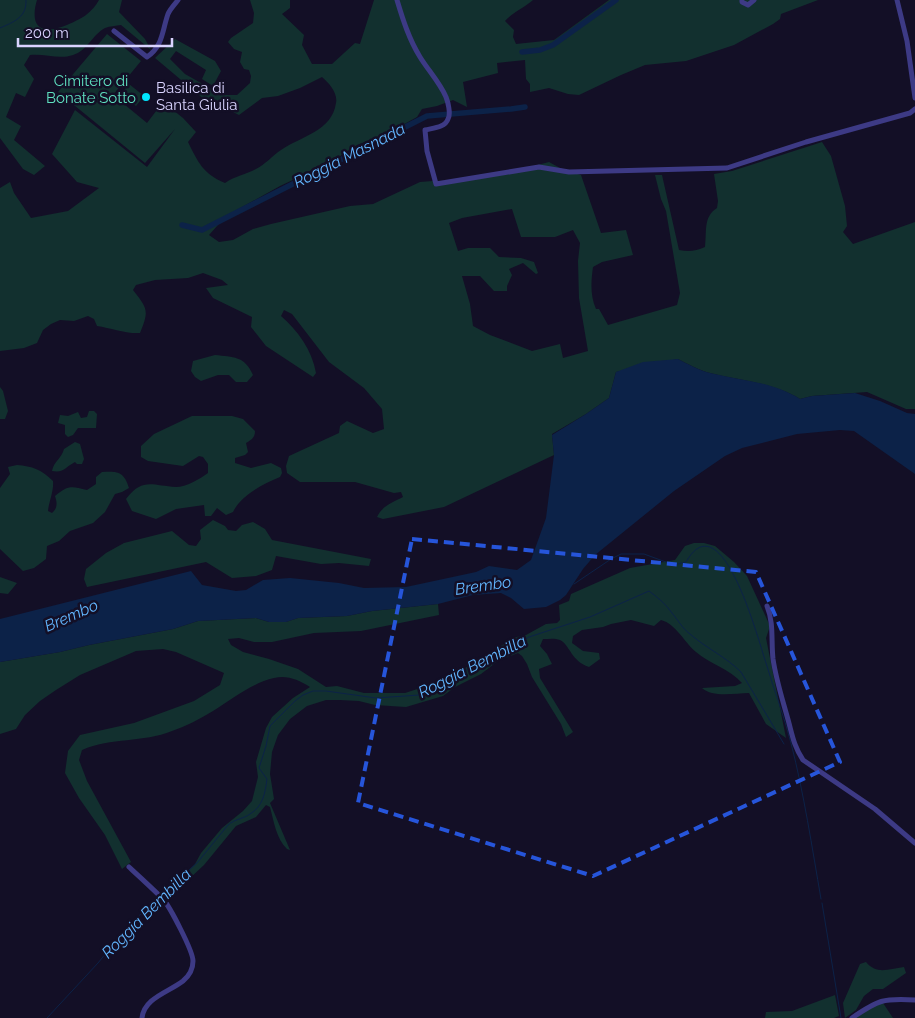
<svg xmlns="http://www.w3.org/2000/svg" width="915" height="1018" font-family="Raleway,sans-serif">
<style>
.green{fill:#12302f;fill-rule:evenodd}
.water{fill:#0c2248}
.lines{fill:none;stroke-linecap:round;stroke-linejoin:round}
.stream{stroke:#0c2248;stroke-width:1}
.canal{stroke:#0c2248;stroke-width:5.5}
.minor{stroke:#3d3a85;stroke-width:5}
.marked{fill:none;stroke:#2655da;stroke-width:4;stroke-dasharray:10 6;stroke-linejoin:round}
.poi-dot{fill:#00e5ff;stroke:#130f26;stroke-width:2}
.labels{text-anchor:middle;stroke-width:5;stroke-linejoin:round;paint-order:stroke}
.park-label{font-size:15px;fill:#5fe0c0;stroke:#130f26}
.poi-label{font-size:15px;fill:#d9d4ff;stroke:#130f26;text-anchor:start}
.water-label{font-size:16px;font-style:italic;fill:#62b6ff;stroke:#130f26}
</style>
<rect width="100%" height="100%" fill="#130f26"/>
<path class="green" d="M0 0H37C35 6 34 13 35 19 39 41 76 22 86 15 91 11 96 6 99 0H122L119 12 145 39 151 50 121 25C116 26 110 26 105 28 93 34 87 51 73 55 59 60 44 53 30 55L24 65 34 79 25 97 16 93 6 117 21 126 14 140 45 166 34 175 23 169 0 138Z
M250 0H290V8L282 14 304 35 302 45 312 64H332L355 43 360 44 374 0H533C524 8 513 12 505 21L514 30 513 37 516 44 554 40 609 0H818L781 14 780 19 773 24 734 45 686 61 645 65 621 75 579 95 568 94 549 88 530 92V84L526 79 525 60 497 63 498 73 463 82 467 107 453 100 437 106 422 109 417 117 390 132 357 145 331 162 313 169 297 178 280 186 226 216 209 235 219 242 233 240 253 229 271 224 350 206 373 204 420 182 433 181 445 182 530 167 549 162 560 168 581 175 601 233 626 230 633 255 602 262 593 267C591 282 590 295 596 309H599L608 325 677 305 680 293 666 211 661 199 655 175H662L679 250C689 252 696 251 705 247 707 231 703 217 717 208L718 201 714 174 732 171 822 142 831 156 845 206 847 226 843 232 853 244 915 222V409H906L867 392 812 396 800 399C772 382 741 381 710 373 698 370 688 364 678 359L616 372 609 398 586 414 552 434 554 455 444 507 383 519 377 517C382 506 393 502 403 497L401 492 394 493 355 482H300L287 473 286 466 289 456 339 433 340 426 347 421 373 433 384 429 382 409 364 388 329 362 292 314 284 310 281 316C298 331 312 350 316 373L313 377 266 346 251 327 252 317 213 298 206 288 228 285 222 280 203 273 188 278 155 280 136 285 133 290C148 309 149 311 140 333 126 334 111 328 97 326L94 319 88 316 74 321 60 320 51 324 43 330 37 343 24 348 0 351V188L10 182 14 193 31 218 68 211 99 188 77 182 52 154 75 110 147 167 175 129 145 163 58 92 107 34 141 61 113 95 147 123 163 102 183 118 196 132 188 142C198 162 203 174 225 183 237 175 245 175 256 169 266 164 272 156 281 150 302 136 332 131 336 103 338 93 329 83 322 77L300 88 278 96 262 98 239 115 225 108 217 101 205 100 155 58 175 39 215 61 221 71 213 86 202 79 206 70 176 51 170 59 185 74 222 95H237L250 83 251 76 249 70 244 69 240 62 242 52 234 49 228 42 231 38 253 23 254 13ZM512 209 521 237H555L573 230 580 243 578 261 579 298 588 351 563 358 560 344 532 351 490 335 473 326 470 304 462 276H480L494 291H507V286L512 275 509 269 523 263 536 274 538 273 534 262 521 258 499 257 490 248H468L458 251 449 223 462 218Z
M129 84 144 96 136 106 121 94Z
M215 355C233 357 245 356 253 375L247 382H236L229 375H218L201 381 195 377 191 371 193 361Z
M0 387 3 391 8 411 5 419H0Z
M89 411H94L97 414 96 428H78L73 435 68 437 65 434V425L58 423 60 415 68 416 78 412 81 418 87 417Z
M192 416H232L243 419 255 431C255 438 251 440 246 443L248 452 245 455 235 458V463L251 468 271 463 281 468 282 473 280 477C263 484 241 495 233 512L226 515 217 508 211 516H205L204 505 176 509 156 519 132 511 126 499C143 477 152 486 176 487 186 487 200 479 208 473V464L203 457 199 456 183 466 148 461 141 457V446L154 434Z
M75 442 80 444 84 459 82 464H77L75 462C65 467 65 473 52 471 54 461 62 458 64 449Z
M17 465C32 466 42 470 53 481 54 491 49 501 48 511L52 513C58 508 57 502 55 496 68 485 71 486 87 490L96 484V477L102 472C117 471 124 471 129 488L122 492 115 494 105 512 93 523 70 531 59 541 47 546 46 559 34 568 23 571 0 549V488L10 474 8 467Z
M213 520 225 526 228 530 236 531 242 525 253 522 265 529 272 540 371 559 369 566 339 563 321 564 276 556 272 570 256 576 232 578 206 562 87 587 84 579 86 569 106 553 124 543 172 531 189 545 196 546 201 539 200 530Z
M694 543H704L715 546 734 562 747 576 770 626 766 638 786 738 766 724 749 693C735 693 713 698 702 688L735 686 742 683C730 669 710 664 696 652 684 642 676 624 661 620L654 626 631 620 611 624 603 627 582 630 573 636 572 643 583 651 599 653 600 659 589 667C571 661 570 645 560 640 555 638 549 639 543 639L540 646 547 654 552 664 539 669 540 678 573 732 566 737 561 724 532 677 527 664 522 656 518 653 498 661 481 674 455 687 443 696 406 707 375 705 359 701 340 700H326L307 706 290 719 278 735 272 752 270 774 274 799 270 803 290 850 287 849C276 838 274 822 270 807L266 805 256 817 236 826 204 865 174 893 170 890 195 864 201 853 222 828 243 811 252 801 258 777 256 762 266 728 272 717 293 698 310 687C298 680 288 675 274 678 252 683 232 699 213 711 200 719 186 726 172 731 143 743 111 737 82 750L79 760 87 781 131 862 122 869 105 835 79 798 65 773 68 751 80 735 134 723 194 701 220 685 224 673 176 652 163 649 136 651 80 675 56 690 40 701 25 715 16 729 0 734V662L60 652 89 645 173 629 198 621 256 618 269 622H286L298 618 347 616 372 611 438 604 439 615 361 631 314 633 272 642H254L239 638 228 639 231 645 243 652 269 659 298 669 326 687 337 686 364 693H405L439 682 487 656 512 638 526 635 546 624 557 623 560 620 559 605 569 601 571 594 630 568 675 560 685 546Z
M0 577 17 583 8 594 0 593Z
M866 962C877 975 888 969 904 967L906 973 883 989H873L864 996 856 1010 845 1018 843 1003 860 964Z
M835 995 839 1016 834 1018H765L766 1012 792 1011Z
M883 1003 893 1018H856L875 1005Z"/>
<path class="water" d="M678 359C688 364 698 370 710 373 742 381 771 381 800 399L812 396 855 393 880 401 907 413 915 414V474L854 431 840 430 797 434 742 448 725 456 674 491 595 555 583 569 566 595 560 600 546 607 524 609 511 598 501 593 473 595 438 604 372 611 347 616 298 618 286 622H269L256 618 198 621 173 629 89 645 60 652 0 662V619L191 571 202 585 236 591 246 590 263 580 290 578 339 583 364 588 406 587 476 572 489 566 517 570 531 560 546 518 554 455 552 435 586 414 609 398 616 372 643 362Z"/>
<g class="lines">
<path class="stream" d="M0 28C13 22 27 18 26 0
M574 584 611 559 621 554H644L674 565 686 562C722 499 759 643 766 663 774 690 784 716 791 743 804 794 812 847 821 899
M162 894 197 863 228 825C235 819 243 819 250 814 263 806 265 794 267 779L259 768 266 746 270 726 295 701 303 695 313 691H326L376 698 419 695 529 637 590 617 649 591C657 597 666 604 672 613 678 620 682 628 690 634 706 648 726 657 741 672L784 744
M822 903 841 1018
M47 1018 98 963 128 926 159 897"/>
<path class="canal" d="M522 52 540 50 553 45 616 0
M182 225 202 230 427 116 511 109 525 107"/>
<path class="minor" d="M397 0C403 20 409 39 420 57 428 70 440 83 446 97 448 102 451 114 448 119 445 128 432 128 425 130L427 151 436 184 539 167 569 172 727 168 806 142 910 113 915 109
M742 0V2L748 5 754 0
M897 0 907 41 915 98
M114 31 147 57C163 46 162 31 168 14 170 9 175 4 178 0
M767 606C774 623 771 641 773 659 776 679 782 698 787 716 792 733 793 745 803 760L875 809 915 843
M129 867C141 878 152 888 163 899 170 907 193 951 193 961 193 969 189 976 183 981 169 992 144 998 142 1018
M852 1018C878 1000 883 998 915 1000"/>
</g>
<path class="marked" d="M412 539 756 572 840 762 593 876 358 803Z"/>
<circle class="poi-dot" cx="146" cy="97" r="5"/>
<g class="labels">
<g class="park-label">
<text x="91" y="86">Cimitero di<tspan x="91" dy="17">Bonate Sotto</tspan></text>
</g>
<g class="poi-label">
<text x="156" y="93">Basilica di<tspan x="156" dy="17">Santa Giulia</tspan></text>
</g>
<g class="water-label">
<text transform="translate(349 155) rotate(-27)" y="6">Roggia Masnada</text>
<text transform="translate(483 585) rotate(-8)" y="6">Brembo</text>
<text transform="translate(71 615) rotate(-24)" y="6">Brembo</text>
<text transform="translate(472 666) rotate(-27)" y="6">Roggia Bembilla</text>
<text transform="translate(146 913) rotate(-45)" y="6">Roggia Bembilla</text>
</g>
</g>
<path d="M18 38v8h154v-8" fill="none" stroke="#d9d4ff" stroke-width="2.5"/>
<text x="25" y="38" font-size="15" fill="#d9d4ff" stroke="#130f26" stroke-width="4" paint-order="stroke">200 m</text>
</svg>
